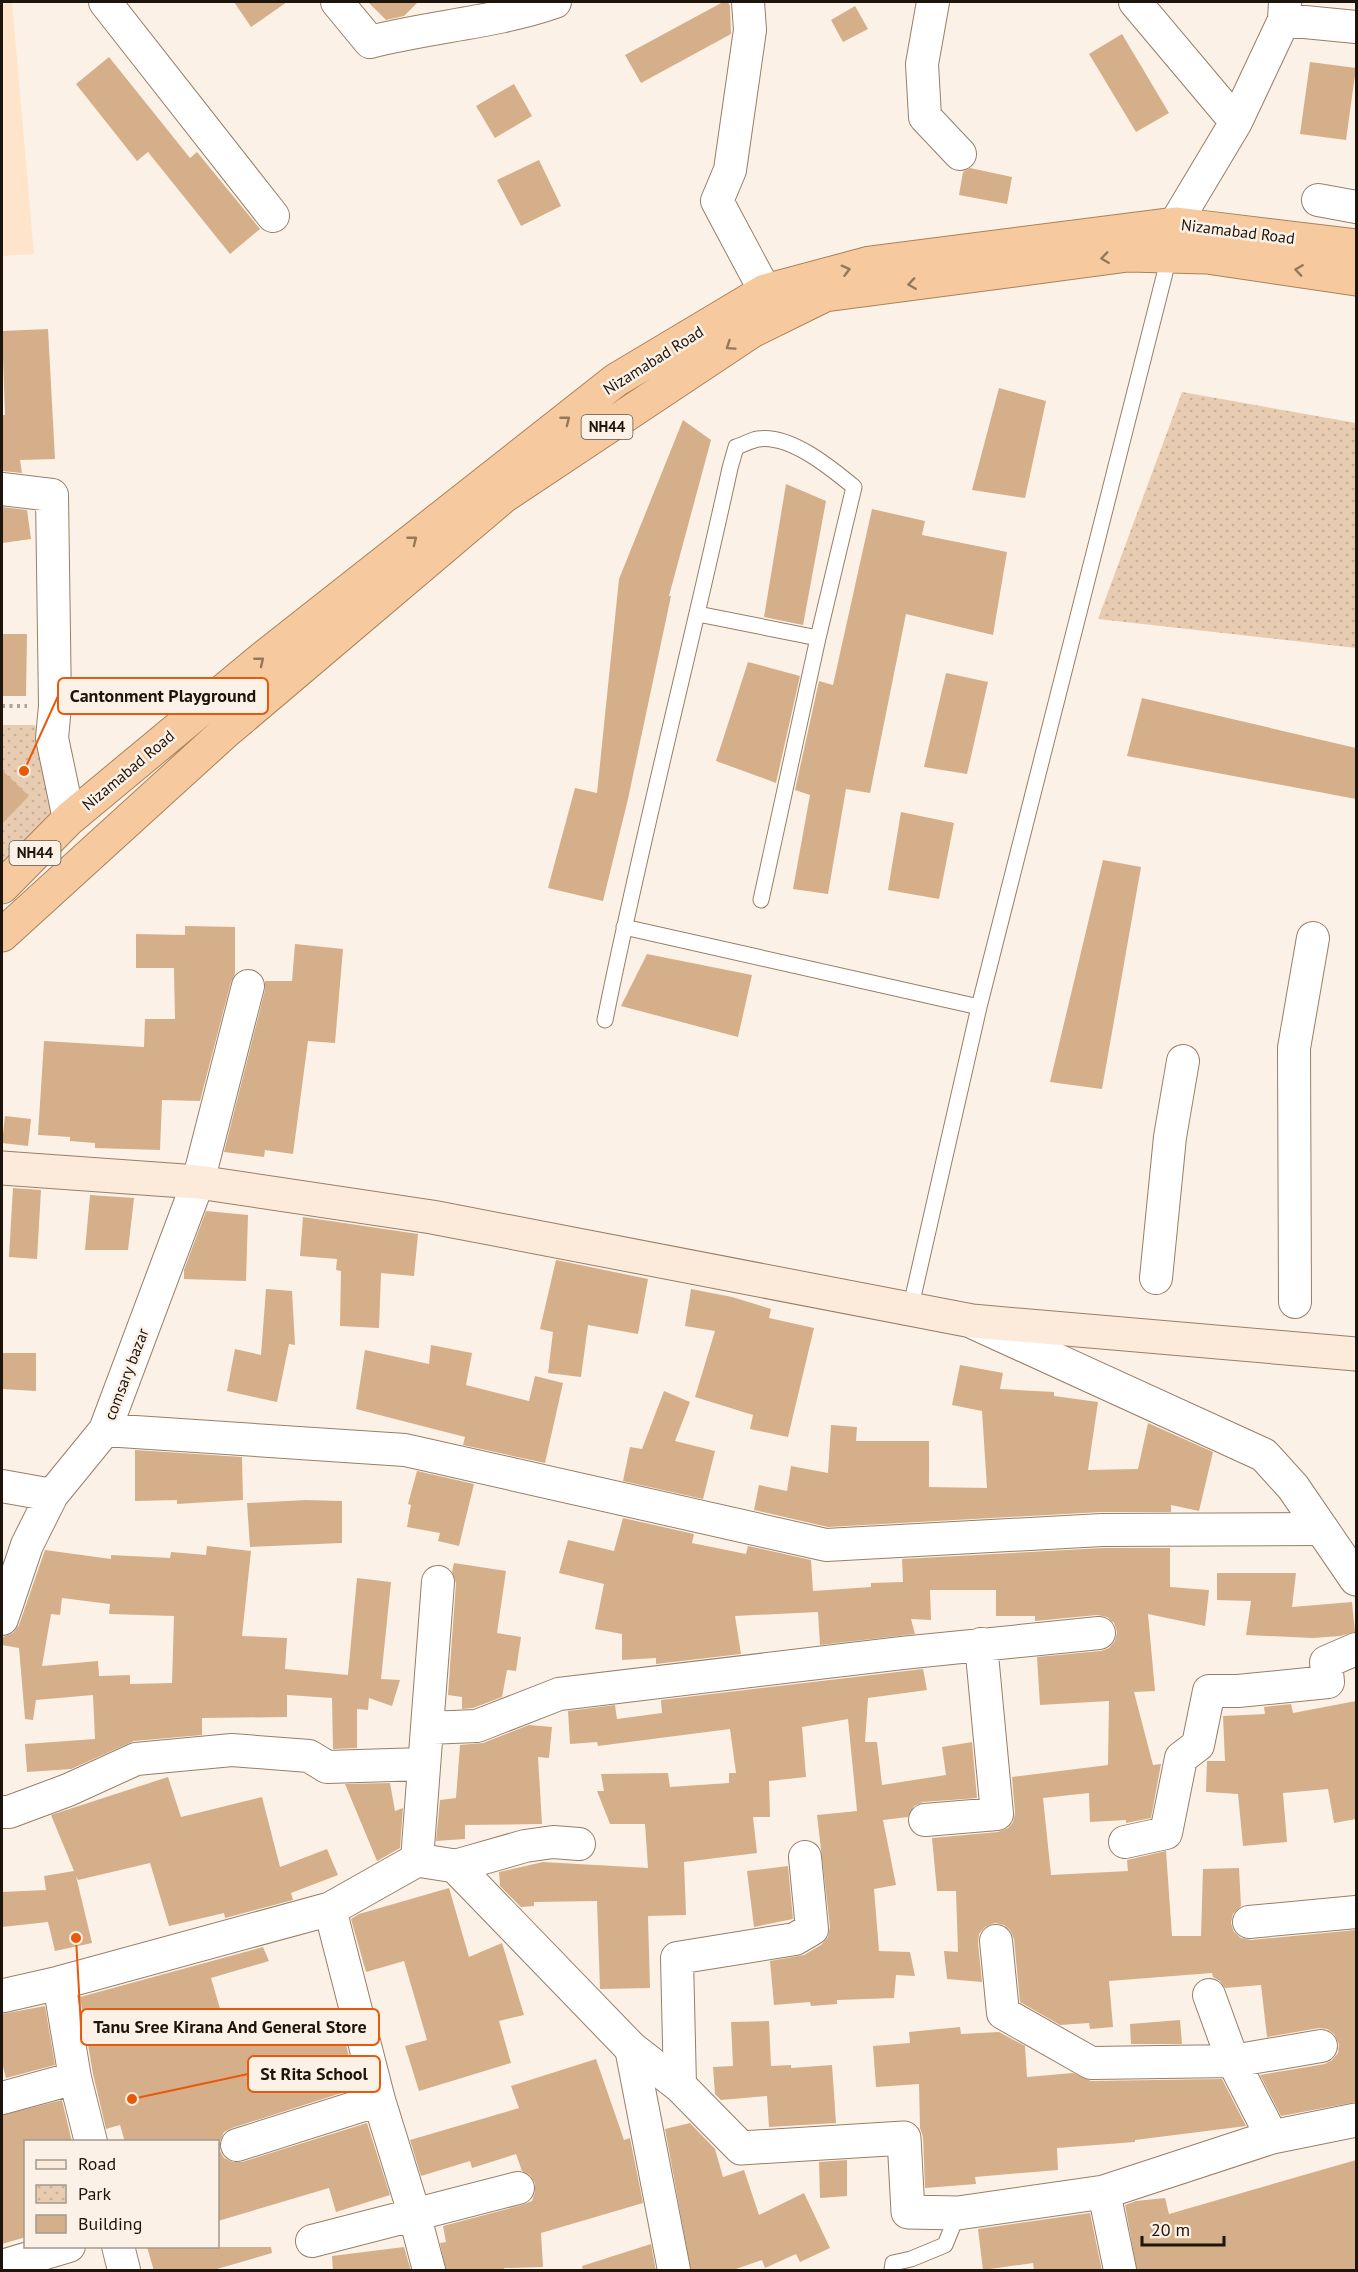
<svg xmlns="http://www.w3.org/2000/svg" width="1358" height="2272" font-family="'PT Sans',sans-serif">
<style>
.built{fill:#fee4ca}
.park{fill:url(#park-dots)}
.building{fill:#d5af89;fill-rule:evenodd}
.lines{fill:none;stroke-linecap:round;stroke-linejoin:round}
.service-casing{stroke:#977f67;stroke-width:17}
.minor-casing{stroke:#977f67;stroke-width:34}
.tertiary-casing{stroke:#977f67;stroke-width:35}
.secondary-casing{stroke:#977f67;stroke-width:35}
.trunk-casing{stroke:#a9825a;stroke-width:35}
.path{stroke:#aea399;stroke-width:4;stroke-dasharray:3 4.5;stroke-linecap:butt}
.service{stroke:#fff;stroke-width:15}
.minor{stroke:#fff;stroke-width:32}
.tertiary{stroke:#fff;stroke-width:33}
.secondary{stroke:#fcebda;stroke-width:33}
.trunk{stroke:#f6ca9e;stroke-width:33}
.oneway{stroke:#94785c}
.labels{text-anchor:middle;stroke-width:5;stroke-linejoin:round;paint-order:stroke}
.shield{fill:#fcf1e6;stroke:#60564d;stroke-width:1.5}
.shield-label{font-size:15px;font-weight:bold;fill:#1d140b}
.street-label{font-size:16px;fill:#1d140b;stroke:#fcf1e6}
.leader{fill:none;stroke:#e8590c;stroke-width:2}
.callout-dot{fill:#e8590c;stroke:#fcf1e6;stroke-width:2}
.callout{fill:#fcf1e6;stroke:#e8590c;stroke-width:2}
.callout-label{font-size:18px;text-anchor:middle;font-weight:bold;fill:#1d140b}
</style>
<defs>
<pattern id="park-dots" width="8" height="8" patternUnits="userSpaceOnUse" patternTransform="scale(1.5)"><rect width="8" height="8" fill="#e8ccb1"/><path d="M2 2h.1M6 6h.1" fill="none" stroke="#c7ae97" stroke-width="1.8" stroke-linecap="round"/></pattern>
</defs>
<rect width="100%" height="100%" fill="#fcf1e6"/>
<path class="built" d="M2 2H12L34 254 2 256Z"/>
<path class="park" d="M1182 392 1356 423V648L1098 619Z
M2 725H35L57 816 2 865Z"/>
<path class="building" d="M234 2H287L251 27Z
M368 2H418L404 16 386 20Z
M723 2H728L730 6 731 34 641 83 625 55Z
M855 6 868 29 843 42 831 20Z
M1122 34 1169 113 1136 132 1089 54Z
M109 57 190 158 197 152 260 229 230 254 148 152 137 161 76 84Z
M1310 62 1356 68 1346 140 1300 134Z
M514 84 532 116 495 138 476 106Z
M539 160 561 206 521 226 497 180Z
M970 168 1012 177 1007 204 959 195 963 172Z
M48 329 55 459 20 460 22 473 2 471V415H5L2 331Z
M999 388 1046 401 1025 498 972 490Z
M683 420 711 440 669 596H671L628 799 603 901 548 888 575 788 597 793 619 579Z
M786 484 826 501 803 625 764 617Z
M2 507 27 510 31 539 2 543Z
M872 509 925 521 922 535 1007 552 993 635 906 614 870 793 846 789 828 894 793 889 810 795 795 790 819 681 833 685Z
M2 634H27L26 696H2Z
M748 662 800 676 776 783 716 761Z
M946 673 988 682 967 774 924 767Z
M1142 698 1356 748V799L1127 756Z
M2 770 29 796 2 824Z
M901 812 954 823 939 899 888 890Z
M1103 860 1141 867 1102 1089 1050 1082Z
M185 926 235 927V974L231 982 200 1101 162 1100 160 1150 95 1148V1143L70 1141V1137L38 1135 44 1041 144 1047 145 1019H175L174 968H136V934L185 935Z
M295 944 343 949 335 1043 308 1041 293 1154 265 1150 264 1157 224 1152 265 990V981H292Z
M647 954 752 975 738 1037 621 1006Z
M5 1116 31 1119 28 1146 2 1143Z
M13 1188 41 1190 37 1259 9 1257Z
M90 1195 134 1198 128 1250H85Z
M206 1211 248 1215 246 1281 184 1279V1270Z
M303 1217 418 1234 414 1276 381 1273 379 1328 340 1326 341 1271 336 1270 337 1259 300 1256Z
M556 1260 648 1279 638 1334 588 1325 581 1377 548 1373 553 1332 540 1329Z
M266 1289 292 1291 295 1345 289 1344 277 1402 227 1391 235 1349 261 1355Z
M691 1289 732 1297 771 1309 769 1318 814 1328 788 1437 750 1429 753 1415 695 1397 715 1331 685 1326Z
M431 1345 472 1353 466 1385 529 1401 535 1376 563 1383 545 1463 463 1445 465 1437 356 1409 365 1350 429 1364Z
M2 1353H36V1391L2 1389Z
M960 1365 1003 1373 1000 1389 1054 1392V1396L1098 1402 1088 1470 1138 1469 1148 1423 1213 1452 1199 1511 1171 1505V1512H1101L828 1527 754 1510 759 1485 787 1491 791 1466 828 1473 831 1425 857 1427 856 1441H929V1487L987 1488 982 1411 952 1405Z
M664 1391 690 1402 675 1441 715 1451 703 1499 623 1481 630 1447 642 1449Z
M135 1450 242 1457 243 1500 177 1504V1500L135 1501Z
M417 1471 474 1484 459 1546 438 1541 440 1533 407 1527 411 1505 408 1504Z
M306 1500 342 1501V1543L250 1547 247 1503Z
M623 1518 694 1534 692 1543 746 1554 748 1546 811 1560 813 1591 871 1587V1583L903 1582 902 1559 1103 1548H1170V1587L1209 1590 1205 1626 1148 1614 1155 1691 1134 1692 1153 1765 1161 1764 1151 1818 1126 1823V1820L1090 1822 1089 1793 1043 1798 1051 1875 1128 1871 1127 1860 1166 1851 1172 1936H1201L1203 1869 1239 1868 1241 1906 1233 1914 1231 1923 1234 1932 1241 1938 1251 1940 1356 1930V2102L1281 2116 1260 2075 1325 2064 1332 2060 1338 2053 1339 2044 1334 2034 1327 2029 1319 2028 1267 2037 1261 1985 1225 1988 1220 1981 1213 1977 1212 1973 1109 1981 1113 2027 1090 2029 1089 2023 1060 2025 1020 2002 1014 1939 1010 1930 1004 1925 995 1923 985 1927 979 1934 978 1943 982 1982 947 1979 944 1951 958 1952 956 1891H937L932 1838 998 1832 1008 1828 1013 1822 1015 1813 1012 1777 1108 1765 1109 1701 1040 1705 1037 1657 1101 1651 1109 1648 1115 1641 1117 1632 1114 1623 1107 1617 1097 1615 1035 1621V1616H996V1590H930L931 1620 911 1619 915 1634 820 1645 818 1612 735 1616 741 1654 656 1664V1658L622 1660V1634L595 1629 604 1584 559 1573 568 1540 614 1551Z
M207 1546 251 1551 242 1636 287 1638 285 1669 348 1675 357 1578 391 1582 381 1679 400 1680 392 1706 369 1698 368 1710 357 1709V1748L333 1749 332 1698 287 1695V1717L202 1718V1735L134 1741 71 1769 27 1772 25 1744 95 1739 93 1695 36 1700 33 1720 25 1719 19 1648 2 1645 3 1637 13 1633 19 1625 45 1550 111 1559V1555L170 1558 171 1552 206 1555ZM62 1598 110 1604 109 1614 174 1616 172 1683 130 1684V1675L99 1676 98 1661 42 1666 51 1614 60 1615Z
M454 1563 506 1571 497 1633 521 1637 516 1671 507 1670 502 1697 473 1708 462 1709V1697L448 1695 456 1583 452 1572Z
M1217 1573H1296L1292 1607 1352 1602 1355 1632 1340 1636 1313 1638 1246 1635 1251 1601 1217 1600Z
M923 1669 927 1690 868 1698 865 1742H877L882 1785 946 1775 942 1747 972 1742 977 1798 923 1802 914 1806 908 1817 883 1820 896 1885 874 1889 879 1951 910 1952 915 1976 896 1975 894 1998 837 2000V2004L811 2006 810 2002 774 2005 770 1961 804 1955 821 1945 828 1937 830 1927 817 1815 857 1811 848 1719 802 1727 806 1777 769 1781 770 1817H753L757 1853 684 1862 686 1915 648 1916 650 1988 600 1989 597 1901 534 1902V1906L521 1907 500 1886 499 1872 543 1862 648 1868 645 1824H610L597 1791H604L601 1774 668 1773 670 1787 729 1783V1773H736L730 1729 598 1746 597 1742 570 1744 568 1711 615 1705 617 1719 662 1713 661 1700Z
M1356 1701V1819L1334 1823 1328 1789 1283 1793 1287 1842 1243 1846 1238 1794 1206 1792 1207 1761H1225L1223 1716 1265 1714 1264 1707 1291 1704 1293 1713Z
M529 1725 552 1727 549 1758 538 1757 542 1824 465 1825V1839L436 1841 440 1800 456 1798 460 1745 483 1743Z
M168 1777 181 1817 262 1797 280 1867 327 1849 338 1875 291 1893 293 1900 225 1918 224 1913 169 1926 150 1863 78 1880 76 1876 92 1943 55 1951 48 1922 2 1927V1892L46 1890 44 1876 74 1871 51 1815Z
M390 1783 395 1811 403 1808 400 1848 377 1861 345 1784Z
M788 1866 793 1919 754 1927 747 1871Z
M449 1888 469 1957 502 1943 524 2015 499 2021 511 2063 419 2091 405 2046 427 2040 404 1961 366 1972 351 1919 359 1914Z
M263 1947 269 1961 211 1978 228 2036 264 2026 265 2030 337 2009 357 2088 232 2128 224 2132 220 2141V2151L224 2158 233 2162H242L367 2123 390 2195 336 2212 329 2188 218 2221V2142H125L120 2125 106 2129 93 2074 80 1997Z
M45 2006 55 2065 6 2078 2 2063V2014Z
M1180 2020 1182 2044H1131L1130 2024Z
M769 2021 771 2066 791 2065V2068L832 2065 836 2123 769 2127 767 2096 721 2100 715 2094 713 2067 733 2066 731 2022Z
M960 2027 961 2034 999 2032 1025 2046 1027 2077 1073 2073 1091 2081 1222 2079 1246 2126 1135 2140V2142L1057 2148 1058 2170 975 2177 976 2184 925 2188 923 2137 920 2128 919 2084 876 2087 873 2046 910 2043 909 2032Z
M596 2059 624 2140 630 2138 643 2203 541 2233 543 2267 504 2268V2271H446L440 2243 446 2242 443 2226 522 2205 532 2201 535 2192V2183L530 2175 522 2171 516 2154 472 2168 470 2161 421 2176 410 2140 519 2108 511 2086Z
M62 2100 72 2142H26V2237L2 2244V2115Z
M690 2123 715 2149 723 2177 744 2170 759 2215 804 2193 830 2248 800 2262 796 2254 765 2268 762 2260 730 2271H691L665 2129Z
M847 2160V2196L820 2198 819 2162Z
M1356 2160V2271H1137L1125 2205 1136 2201 1165 2198 1169 2214Z
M1090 2213 1102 2271H1034L1033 2263 983 2270 978 2229Z
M651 2244 656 2271H583L582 2266Z
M147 2247H271L272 2253 210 2271H154Z
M404 2247 411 2271H333L332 2256Z"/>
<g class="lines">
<g class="service-casing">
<path id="service" d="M698 614 818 638
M624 927 979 1007
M605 1020C642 835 690 652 730 468L736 447C743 445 751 440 758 439 790 434 831 468 854 487L818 638 761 900
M910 1310 979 1007 1169 257
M892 2270 893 2263 911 2259 945 2245 958 2213"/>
</g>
<g class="minor-casing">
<path id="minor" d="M105 2 273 216
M337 2 370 42C431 26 495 23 555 2
M748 2 750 30 730 170 717 201 765 291
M933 2 922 64 925 117 960 154
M1135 2 1236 122 1175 224
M1284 20 1356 27
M1236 122 1284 20 1285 2
M1318 200 1356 207
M2 489 52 495 55 706 52 738 69 819
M1156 1278 1170 1137 1183 1061
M1295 1302 1294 1048 1313 938
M105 1430 405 1450 826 1545 1102 1530 1322 1529
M2 1486 52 1495
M2 1619 27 1545 52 1495 105 1430 198 1182 248 986
M427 1728 477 1726 559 1694 902 1653 1099 1633
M2 1812H9L68 1790 136 1759 232 1750 309 1756 327 1767 423 1764
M925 1820 997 1814 981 1644
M1125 1842 1166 1833 1181 1758 1198 1745 1209 1691H1238L1328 1682 1326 1662 1356 1649
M417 1860 438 1582
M455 1866 525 1846 553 1842 579 1844
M330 1909 379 2100 414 2213 429 2270
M1249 1922 1356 1912
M996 1941 1003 2013 1091 2063 1233 2061 1321 2046
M59 1983 75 2078 91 2142
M1209 1995 1233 2061 1272 2137
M631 2048 674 2270
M680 2086 677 1958 795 1939 812 1929 805 1857
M2 2098 75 2078
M237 2145 379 2100
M1104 2192 1120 2270
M312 2241 518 2188
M118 2246 124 2270
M2 2266 69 2246"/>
</g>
<g class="tertiary-casing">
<path id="tertiary" d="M975 1323 1264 1455 1293 1487 1356 1579
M2 1996 59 1983 330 1909 417 1860 455 1866 631 2048 680 2086 741 2148 904 2138 908 2212 958 2213 1104 2192 1272 2137 1356 2120"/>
</g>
<g class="secondary-casing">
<path id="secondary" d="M2 1168 198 1182 432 1217 972 1321 1356 1354"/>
</g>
<g class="trunk-casing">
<path id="trunk" d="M2 887 69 819 263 658 616 380 765 291 870 263 1175 224 1356 246
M2 935 223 734 504 496 752 331 825 295 1128 255 1207 257 1356 279"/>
</g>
<path class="path" d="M2 706H27"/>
<use href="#service" class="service"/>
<use href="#minor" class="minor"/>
<use href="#tertiary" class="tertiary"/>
<use href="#secondary" class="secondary"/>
<use href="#trunk" class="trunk"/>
</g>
<defs><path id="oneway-chevron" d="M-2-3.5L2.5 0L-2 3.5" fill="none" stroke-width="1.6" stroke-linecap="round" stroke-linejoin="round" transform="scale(1.5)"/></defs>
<g class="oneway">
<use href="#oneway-chevron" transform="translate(1105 258) rotate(172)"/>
<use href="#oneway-chevron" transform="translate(846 270) rotate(-15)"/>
<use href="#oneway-chevron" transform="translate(1299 270) rotate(-172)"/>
<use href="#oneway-chevron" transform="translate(912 284) rotate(172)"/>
<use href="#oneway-chevron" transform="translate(730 346) rotate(146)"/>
<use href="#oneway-chevron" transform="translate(566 420) rotate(-38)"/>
<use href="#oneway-chevron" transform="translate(413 540) rotate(-38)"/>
<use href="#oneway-chevron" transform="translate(260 661) rotate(-39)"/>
</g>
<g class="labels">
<g class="shield">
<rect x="581.5" y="415" width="51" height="24" rx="4.5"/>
<rect x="9.5" y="841" width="51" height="24" rx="4.5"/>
</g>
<g class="shield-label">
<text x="607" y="432">NH44</text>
<text x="35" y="858">NH44</text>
</g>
<g class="street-label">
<text transform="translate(1238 231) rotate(7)" y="6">Nizamabad Road</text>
<text transform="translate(653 360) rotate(-32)" y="6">Nizamabad Road</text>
<text transform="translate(128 770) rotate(-40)" y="6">Nizamabad Road</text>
<text transform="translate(126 1374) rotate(-69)" y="6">comsary bazar</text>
</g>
</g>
<path class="leader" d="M24 771L58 696M76 1938L81 2027M132 2099L248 2074"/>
<g class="callout-dot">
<circle cx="24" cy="771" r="6"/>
<circle cx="76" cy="1938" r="6"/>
<circle cx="132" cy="2099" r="6"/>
</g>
<g class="callout">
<rect x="58" y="678" width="210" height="36" rx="6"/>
<rect x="81" y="2009" width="298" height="36" rx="6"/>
<rect x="248" y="2056" width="132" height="36" rx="6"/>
</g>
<g class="callout-label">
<text x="163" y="702">Cantonment Playground</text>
<text x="230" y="2033">Tanu Sree Kirana And General Store</text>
<text x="314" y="2080">St Rita School</text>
</g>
<rect width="1358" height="2272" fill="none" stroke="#1d140b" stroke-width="6"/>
<rect x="24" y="2140" width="195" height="108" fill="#fcf1e6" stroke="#a3998e" stroke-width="1.5"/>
<rect x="36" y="2160" width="30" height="9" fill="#fcebda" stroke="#a3998e" stroke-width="1.5"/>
<text x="78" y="2170" font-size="18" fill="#1d140b">Road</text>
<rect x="36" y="2185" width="30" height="18" fill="url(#park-dots)" stroke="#a3998e" stroke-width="1.5"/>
<text x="78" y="2200" font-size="18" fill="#1d140b">Park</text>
<rect x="36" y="2215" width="30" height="18" fill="#d5af89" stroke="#a3998e" stroke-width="1.5"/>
<text x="78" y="2230" font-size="18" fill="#1d140b">Building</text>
<path d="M1142 2236v9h82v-9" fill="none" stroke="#1d140b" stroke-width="3"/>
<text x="1151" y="2236" font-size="18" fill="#1d140b" stroke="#fcf1e6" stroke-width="4.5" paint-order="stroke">20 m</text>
</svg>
